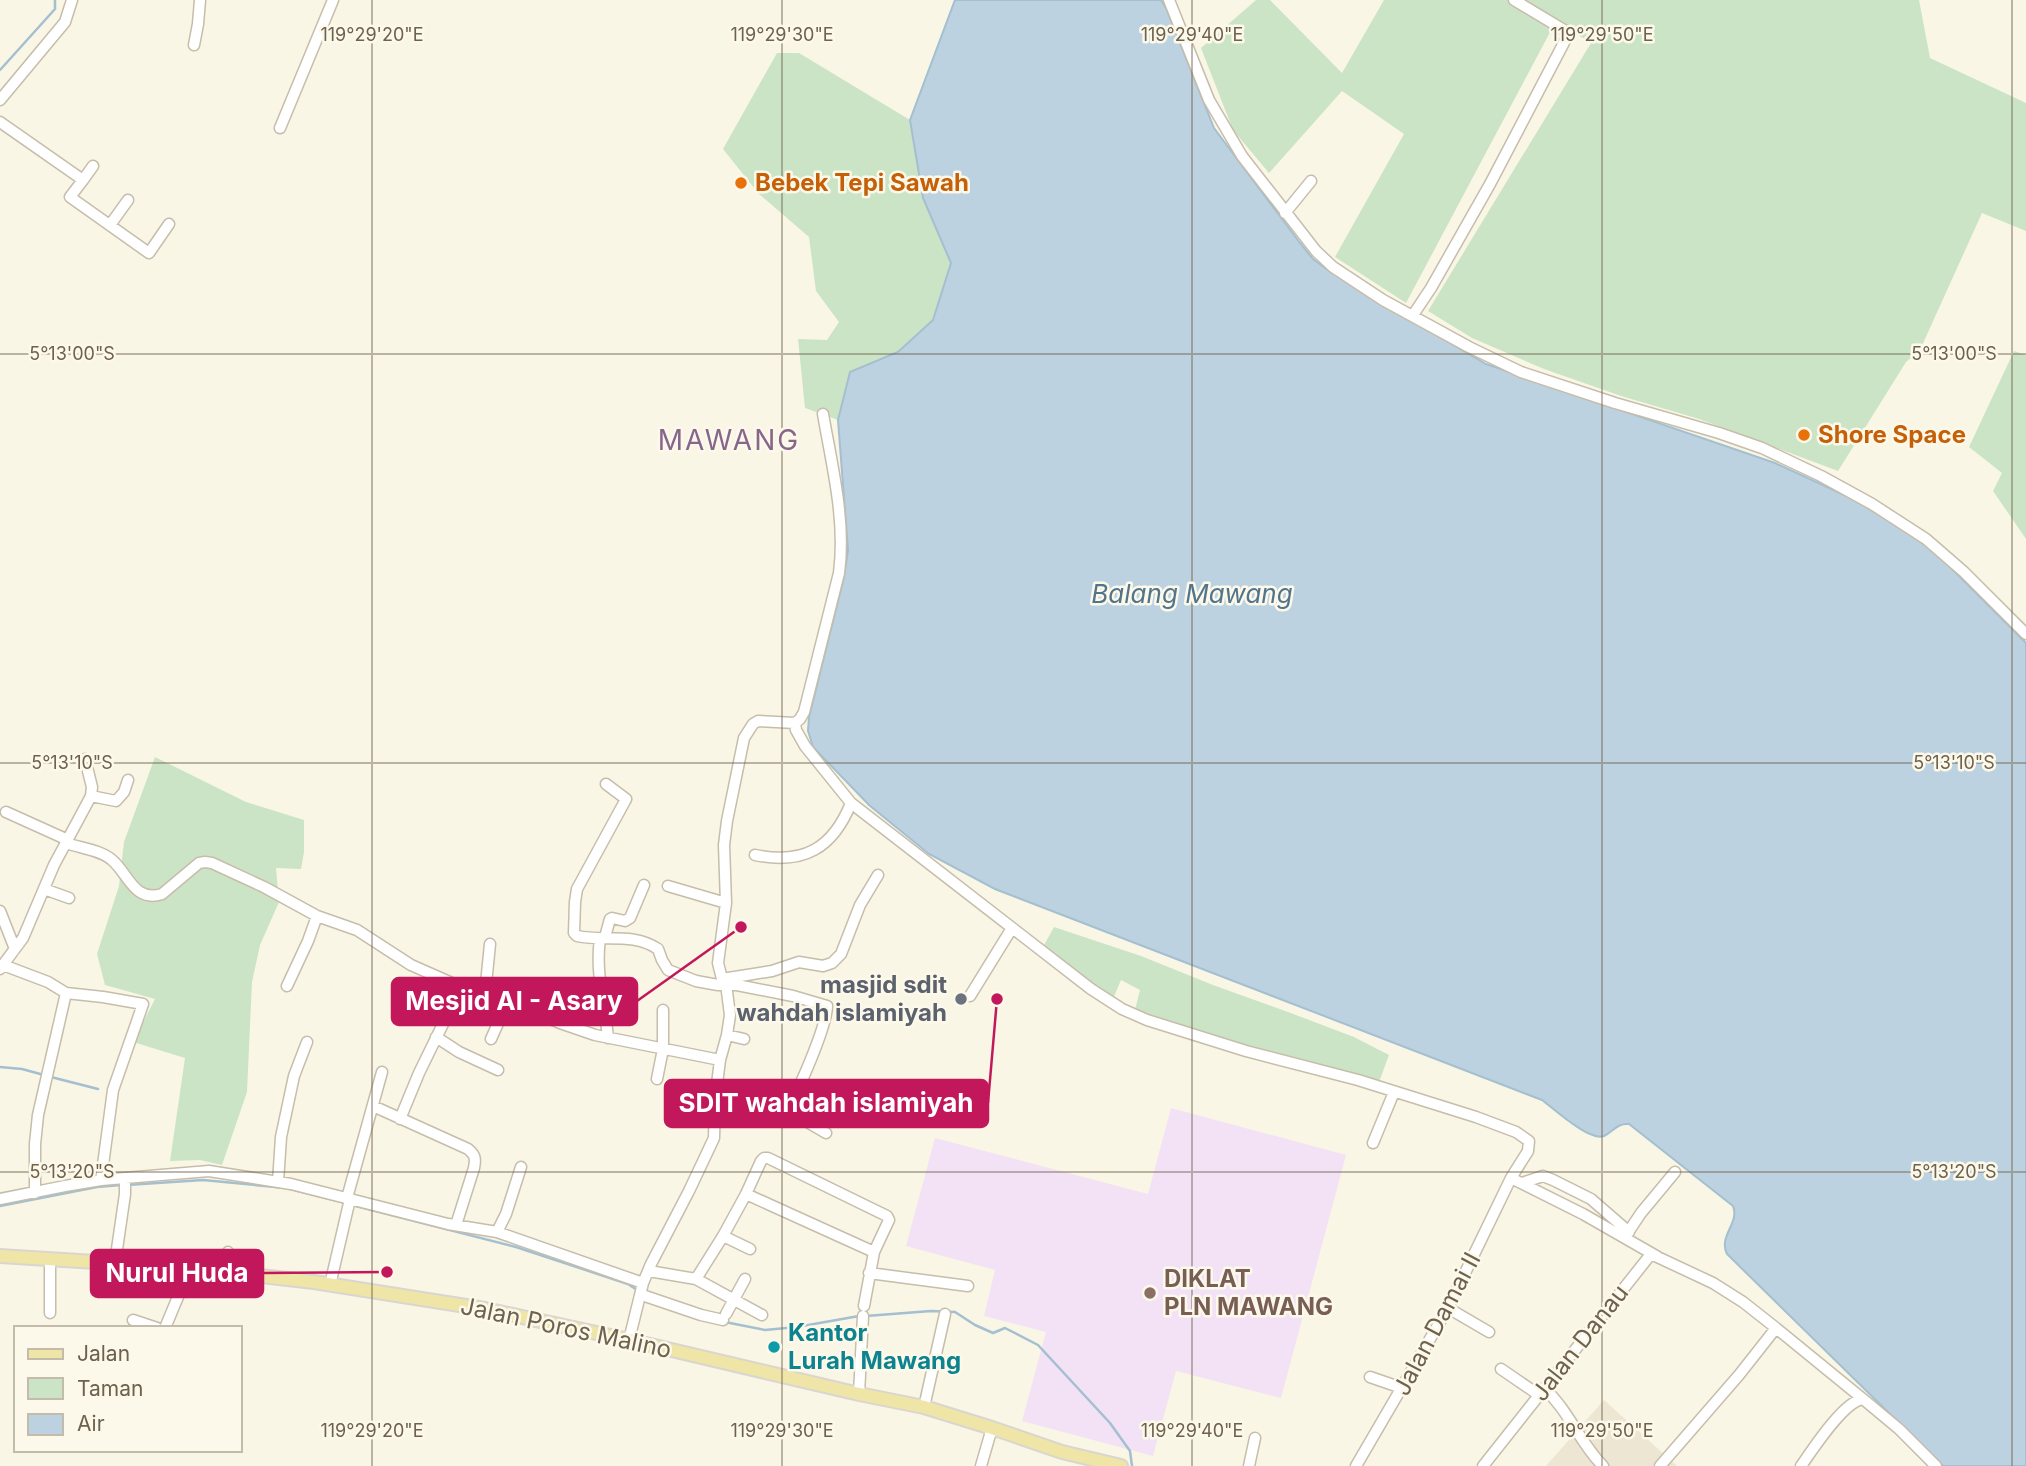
<svg xmlns="http://www.w3.org/2000/svg" width="2026" height="1466" font-family="Inter,sans-serif">
<style>
.residential{fill:#ece6d3}
.education{fill:#f3e2f5}
.green{fill:#cbe4c6}
.water{fill:#bdd2e0;stroke:#a4bfd0;stroke-width:2}
.lines{fill:none;stroke-linecap:round;stroke-linejoin:round}
.stream{stroke:#a4bfd0;stroke-width:2.5}
.minor-casing{stroke:#c6bdab;stroke-width:13}
.major-casing{stroke:#d9d6d1;stroke-width:16}
.minor{stroke:#fff;stroke-width:10}
.major{stroke:#efe5a6;stroke-width:12}
.ticks{fill:none;stroke:#6e614e;stroke-width:2;stroke-opacity:0.45}
.food-dot{fill:#e8710a;stroke:#fcf9eb;stroke-width:2.5}
.worship-dot{fill:#6b7280;stroke:#fcf9eb;stroke-width:2.5}
.education-dot{fill:#8d6e63;stroke:#fcf9eb;stroke-width:2.5}
.culture-dot{fill:#0f9aa8;stroke:#fcf9eb;stroke-width:2.5}
.labels{text-anchor:middle;stroke-width:5;stroke-linejoin:round;paint-order:stroke}
.food-label{font-size:24px;font-weight:bold;fill:#c56008;stroke:#fcf9eb;text-anchor:start}
.worship-label{font-size:24px;font-weight:bold;fill:#5b616d;stroke:#fcf9eb;text-anchor:end}
.education-label{font-size:24px;font-weight:bold;fill:#785e54;stroke:#fcf9eb;text-anchor:start}
.street-label{font-size:24px;fill:#6e614e;stroke:#fcf9eb}
.culture-label{font-size:24px;font-weight:bold;fill:#0d838f;stroke:#fcf9eb;text-anchor:start}
.water-label{font-size:26px;font-style:italic;fill:#52758c;stroke:#fcf9eb}
.quarter-label{font-size:28px;letter-spacing:2px;fill:#87668b;stroke:#fcf9eb}
.ticks-label{font-size:18px;text-anchor:middle;fill:#6e614e;stroke:#fcf9eb;stroke-width:5;stroke-linejoin:round;paint-order:stroke}
.leader{fill:none;stroke:#c2185b;stroke-width:2.5}
.callout-dot{fill:#c2185b;stroke:#fcf9eb;stroke-width:2.5}
.callout{fill:#c2185b;stroke:#c2185b;stroke-width:2.5}
.callout-label{font-size:26px;text-anchor:middle;font-weight:bold;fill:#fff}
</style>
<rect width="100%" height="100%" fill="#f9f6e5"/>
<path class="residential" d="M1604 1400 1677 1466H1546Z"/>
<path class="education" d="M1171 1108 1346 1155 1281 1398 1176 1371 1153 1456 1022 1421 1046 1332 984 1316 995 1270 906 1246 935 1138 1148 1194Z"/>
<path class="green" d="M1256 0H1270L1342 73 1384 0H1919L1930 58 2026 103V231L1982 213 1920 350 1906 362 1838 471 1699 419 1621 396 1544 369 1472 338 1428 311 1591 43 1556 21 1406 303 1335 257 1404 134 1342 91 1269 173 1233 130 1201 48Z
M777 53H799L910 120 923 198 951 263 933 320 898 352 850 372 838 420 805 408 798 339 827 340 839 322 816 291 809 237 759 194 723 149Z
M2014 351 2026 355V539L1993 491 2002 473 1969 447Z
M155 757 246 802 304 820V852L301 869 276 868 279 902 260 945 252 982 247 1092 222 1165 200 1160 170 1161 185 1058 133 1042 155 999 105 985 97 954 119 886 124 842Z
M1054 927 1141 956 1213 985 1288 1012 1354 1037 1389 1055 1379 1082 1339 1070 1279 1057 1134 1014 1140 990 1121 980 1113 999 1073 974 1043 947Z"/>
<path class="water" d="M955 0H1161L1166 8 1214 128 1300 243 1313 259 1329 271 1486 364 1775 463 1851 498 1908 532 1936 553 2026 643V1466H1943L1727 1254C1718 1236 1740 1223 1733 1206L1629 1124C1617 1123 1614 1131 1604 1136 1590 1142 1554 1109 1542 1100L995 889 929 854 869 805 813 747 808 731 809 717 844 577 848 550 838 420 850 372 898 352 933 320 951 263 923 198 910 120Z"/>
<g class="lines">
<path class="stream" d="M0 70 55 9V0
M0 1067 22 1069 44 1075
M51 1077 98 1089
M127 1185 203 1180 286 1188 346 1203
M352 1205 516 1247 628 1284 637 1290
M0 1206 97 1187 121 1185
M866 1316 931 1311 955 1312 975 1325 993 1333 1005 1328 1038 1345 1110 1423 1130 1451 1132 1466
M725 1322 765 1330 797 1327 859 1316"/>
<g class="minor-casing">
<path id="minor" d="M1169 0 1209 100 1242 156 1316 251 1333 267 1383 300 1469 347 1521 372 1615 403 1719 433 1762 448 1821 476 1872 504 1926 539 1964 572 2026 634
M194 45 198 24 200 0
M0 100 65 22 72 0
M0 122 83 180 70 197 149 253 169 224
M280 128 333 0
M83 180 93 166
M1285 213 1311 181
M110 225 128 200
M1413 315 1431 288 1490 184 1569 33 1514 0
M823 414C832 466 846 520 839 573L804 712 800 719 795 723 796 730 805 746 851 803 1091 989 1122 1009 1147 1020 1246 1051 1358 1080 1476 1117 1516 1132 1529 1141 1528 1151 1511 1178 1583 1214 1658 1257
M606 784 626 799 625 801 577 889 575 902 574 933 577 936C604 942 633 932 658 949L662 960 668 970 696 981 718 985H737L793 996 827 1006C827 1024 798 1096 785 1109L754 1108 715 1100
M91 796 116 801 124 792 128 780
M6 812 68 840
M66 843C80 848 101 850 112 860 128 873 134 903 162 894L199 863 205 862 212 863 264 887 317 916 357 930 411 965 461 987 508 1001 560 1023 595 1035 720 1060
M755 855C804 865 833 848 851 803
M668 886 726 903
M44 889 69 898
M0 911 15 949
M605 937 610 919 612 918 625 921 630 918 644 885
M600 939C595 972 605 1005 608 1038
M3 965 48 982 66 993
M0 969 23 938 54 865 91 796 92 787 85 759
M722 979 772 971 799 962 823 966 832 963 841 954 860 905 878 875
M287 986 308 941 317 916
M485 994 490 944
M970 996 1012 928
M727 1035 744 1039
M436 1037 459 1052 498 1070
M491 1039 508 1001
M657 1079 663 1049V1010
M373 1106 468 1149C475 1155 476 1158 474 1168L456 1225
M785 1109 826 1133
M400 1119 419 1073 461 987
M1373 1143 1394 1092
M278 1182 281 1137 294 1076 307 1042
M1522 1183 1543 1176 1553 1180 1591 1199 1629 1232
M35 1193V1144L38 1115 66 993 103 997 143 1004 113 1090 101 1180
M746 1194 761 1161 764 1158H768L887 1216 889 1220 874 1252 864 1306
M347 1198 382 1072
M0 1199 65 1186 101 1180 209 1171 291 1184 448 1224 497 1232 643 1283
M497 1232 506 1214 521 1167
M723 1236 750 1249
M1625 1237 1641 1213 1675 1172
M50 1259V1313
M115 1263 125 1194V1179
M649 1271 696 1279 723 1236 746 1194 874 1252
M226 1272 228 1252
M869 1273 968 1286
M696 1279 762 1315
M330 1285 350 1199
M642 1295 701 1315 723 1320
M1448 1308 1489 1332
M726 1314 745 1279
M133 1320 157 1328
M165 1328 190 1268
M1776 1328 1863 1399
M629 1340 643 1283 651 1264 689 1191 714 1138 715 1100 720 1060 727 1035 730 1015 726 984 722 979 718 963 726 903 724 845 727 821 744 738 753 724 758 721 795 723
M1501 1369 1539 1395
M1370 1377 1402 1388
M1544 1388C1569 1411 1580 1443 1603 1466
M859 1394 863 1316
M924 1407 945 1314
M981 1466 992 1428
M1249 1466 1255 1438
M1356 1466 1448 1308 1511 1178
M1483 1466 1651 1254 1713 1283 1743 1302 1776 1328 1739 1375 1660 1466
M1801 1466C1813 1449 1844 1401 1863 1399L1899 1429 1936 1466"/>
</g>
<g class="major-casing">
<path id="major" d="M0 1256 190 1268 314 1282 485 1309 629 1340 859 1394 924 1407 992 1428 1062 1452 1121 1466"/>
</g>
<use href="#minor" class="minor"/>
<use href="#major" class="major"/>
</g>
<path class="ticks" d="M372 0V1466M782 0V1466M1192 0V1466M1602 0V1466M2012 0V1466M0 354H2026M0 763H2026M0 1172H2026"/>
<g class="food-dot">
<circle cx="741" cy="183" r="7"/>
<circle cx="1804" cy="435" r="7"/>
</g>
<circle class="worship-dot" cx="961" cy="999" r="7"/>
<circle class="education-dot" cx="1150" cy="1293" r="7"/>
<circle class="culture-dot" cx="774" cy="1347" r="7"/>
<g class="labels">
<g class="food-label">
<text x="755" y="191">Bebek Tepi Sawah</text>
<text x="1818" y="443">Shore Space</text>
</g>
<g class="worship-label">
<text x="947" y="993">masjid sdit<tspan x="947" dy="28">wahdah islamiyah</tspan></text>
</g>
<g class="education-label">
<text x="1164" y="1287">DIKLAT<tspan x="1164" dy="28">PLN MAWANG</tspan></text>
</g>
<g class="street-label">
<text transform="translate(1437 1324) rotate(-62)" y="8">Jalan Damai II</text>
<text transform="translate(566 1328) rotate(12)" y="8">Jalan Poros Malino</text>
<text transform="translate(1580 1343) rotate(-52)" y="8">Jalan Danau</text>
</g>
<g class="culture-label">
<text x="788" y="1341">Kantor<tspan x="788" dy="28">Lurah Mawang</tspan></text>
</g>
<g class="water-label">
<text x="1192" y="603">Balang Mawang</text>
</g>
<g class="quarter-label">
<text x="729" y="450">MAWANG</text>
</g>
</g>
<g class="ticks-label">
<text x="372" y="41">119°29'20"E</text>
<text x="782" y="41">119°29'30"E</text>
<text x="1192" y="41">119°29'40"E</text>
<text x="1602" y="41">119°29'50"E</text>
<text x="72" y="360">5°13'00"S</text>
<text x="1954" y="360">5°13'00"S</text>
<text x="72" y="769">5°13'10"S</text>
<text x="1954" y="769">5°13'10"S</text>
<text x="72" y="1178">5°13'20"S</text>
<text x="1954" y="1178">5°13'20"S</text>
<text x="372" y="1437">119°29'20"E</text>
<text x="782" y="1437">119°29'30"E</text>
<text x="1192" y="1437">119°29'40"E</text>
<text x="1602" y="1437">119°29'50"E</text>
</g>
<path class="leader" d="M741 927L637 1001M997 999L988 1103M387 1272L263 1273"/>
<g class="callout-dot">
<circle cx="741" cy="927" r="7"/>
<circle cx="997" cy="999" r="7"/>
<circle cx="387" cy="1272" r="7"/>
</g>
<g class="callout">
<rect x="392" y="978" width="245" height="47" rx="7"/>
<rect x="665" y="1080" width="323" height="47" rx="7"/>
<rect x="91" y="1250" width="172" height="47" rx="7"/>
</g>
<g class="callout-label">
<text x="514" y="1010">Mesjid Al - Asary</text>
<text x="826" y="1112">SDIT wahdah islamiyah</text>
<text x="177" y="1282">Nurul Huda</text>
</g>
<rect x="14" y="1326" width="228" height="126" fill="#fcf9eb" stroke="#c3bcac" stroke-width="2"/>
<rect x="28" y="1349" width="35" height="10" fill="#efe5a6" stroke="#c3bcac" stroke-width="2"/>
<text x="77" y="1361" font-size="21" fill="#6e614e">Jalan</text>
<rect x="28" y="1378" width="35" height="21" fill="#cbe4c6" stroke="#c3bcac" stroke-width="2"/>
<text x="77" y="1396" font-size="21" fill="#6e614e">Taman</text>
<rect x="28" y="1414" width="35" height="21" fill="#bdd2e0" stroke="#c3bcac" stroke-width="2"/>
<text x="77" y="1431" font-size="21" fill="#6e614e">Air</text>
</svg>
